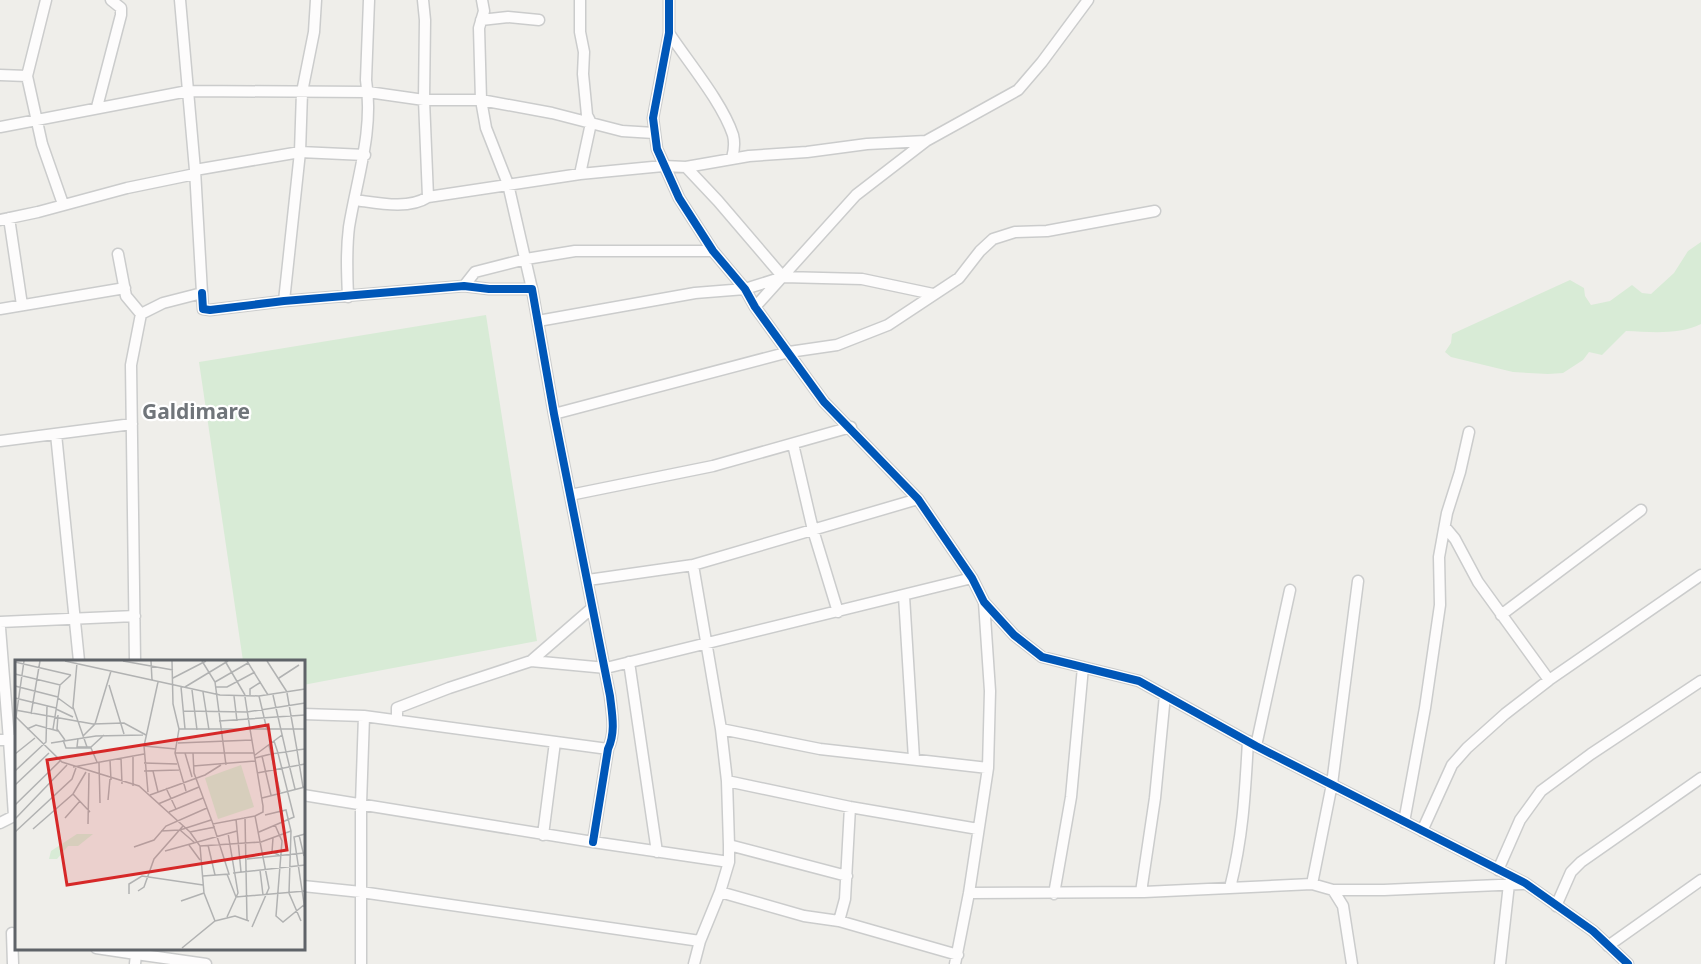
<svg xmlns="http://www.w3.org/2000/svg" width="1701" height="964" font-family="'Noto Sans',sans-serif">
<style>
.green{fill:#d8ebd6}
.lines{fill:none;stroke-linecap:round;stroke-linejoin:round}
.minor-casing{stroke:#cbcccc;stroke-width:13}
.minor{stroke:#fdfcfc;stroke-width:10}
.cycleway-casing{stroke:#fff;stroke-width:11}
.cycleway{stroke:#0057b8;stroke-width:8}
.labels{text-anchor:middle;stroke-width:4.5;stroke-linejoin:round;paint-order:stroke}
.district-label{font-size:21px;font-weight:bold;fill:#70757a;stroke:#fff}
.inset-road{fill:none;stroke:#b1b2b2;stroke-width:1.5}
.view{fill:#d62828;fill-opacity:0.15;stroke:#d62828;stroke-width:3}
.inset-edge{fill:none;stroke:#5f6368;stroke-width:3}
</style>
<rect width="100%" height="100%" fill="#efeeea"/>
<path class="green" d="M1701 242V324C1679 335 1651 332 1626 331L1602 355 1589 352 1583 360 1563 373 1548 374 1513 372 1451 357 1445 352 1451 343 1452 334 1570 280 1584 288 1585 296 1591 305 1610 301 1632 285 1642 293 1651 294 1674 273 1688 251Z
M486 315 537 641 303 685V661H243L199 362Z"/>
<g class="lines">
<g class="minor-casing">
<path id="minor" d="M46 0 27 76 42 144 63 204
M423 0 425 20 424 100 428 197
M482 0 484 11 479 28 481 100 486 128 508 184 532 289
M669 0V33L653 118 657 149 679 198 713 251 745 289 755 307 824 402 918 499 972 578 984 602 1014 635 1042 657 1139 681 1256 746 1525 883 1593 931 1628 964
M481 20 508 17 539 20
M669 33C688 62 722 102 733 135 735 143 734 151 732 158
M0 75 27 76
M97 107 121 15V8L111 0
M0 127 188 91 368 92 424 100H481L552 113 622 131 654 133
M686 167 718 201 783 277
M195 170 300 152 365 155
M580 174 591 123 587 115 583 74 584 52 580 32V0
M355 200C378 203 408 210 428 197L580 174 663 166 686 167 749 156 807 152 867 144 926 141
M9 218 22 305
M0 220 38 212 127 188 195 174
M118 254 126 296 141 314
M464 286 475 272 526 259 575 251H713
M202 293 203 309 210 310 284 301 464 286 489 289H532L554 414 610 696C612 714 616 732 608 749L593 842
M348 297C347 273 346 251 349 227 357 178 374 130 366 80L369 0
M284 301 300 152 302 92 314 32 316 0
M755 307 856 195 926 141 1018 90 1042 62 1088 0
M0 309 125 288
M538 321 695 293 745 289 783 277 862 279 933 294
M554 414 789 352 837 345 888 325 959 278 980 251 993 239 1015 232 1047 231 1155 211
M56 434 79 661
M0 441 132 424
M793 444 813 530 838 612
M570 495 713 466 851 427
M1445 527 1455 539 1478 582 1549 680
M693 565 721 729 727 781 729 845V862L720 892 700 941 694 964
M588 580 693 565 918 499
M904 596 914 759
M1501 615 1641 510
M0 622 135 616
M0 628 9 740H16
M135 661 131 365 141 314 163 303 202 293 195 170 180 0
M531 661 592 608
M629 662 657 852
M303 714 364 716 608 749
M397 720V708L449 688 531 661 606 668 972 578
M721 729 820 749 988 768
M0 740H9L14 816
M1256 746 1290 590
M727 781 850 807 978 829
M303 795 593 842 729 862
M1404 822 1425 708 1440 605 1439 557 1447 513 1460 472 1469 432
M0 823 16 815
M1422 831 1452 765 1467 748 1505 714 1549 680 1701 575
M543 835 555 742
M729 845 847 876
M1498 870 1520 820 1541 791 1591 754 1701 681
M1312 884 1332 784 1358 581
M303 886 361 892 700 941
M1230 888C1243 836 1245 794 1248 741
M1333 890 1343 906 1352 964
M720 892 804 916 839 921 958 955
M1141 892 1155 798 1165 695
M969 893 1144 892 1312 884 1333 890H1384L1522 884
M1054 894 1071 797 1083 667
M1556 906 1571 872 1581 862 1701 778
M839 921 845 899 850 807
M12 933 13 964
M1608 946 1701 880
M96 948 136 954 135 964
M135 948 136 954 206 964
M361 964V804L364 716
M955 964 969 893 988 768 990 691 984 602
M1500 964 1509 884"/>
</g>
<use href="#minor" class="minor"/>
<g class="cycleway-casing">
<path id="cycleway" d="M669 0V33L653 118 657 149 679 198 713 251 745 289 755 307 824 402 918 499 972 578 984 602 1014 635 1042 657 1139 681 1256 746 1525 883 1593 931 1628 964
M202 293 203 309 210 310 284 301 464 286 489 289H532L554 414 610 696C612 714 616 732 608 749L593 842"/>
</g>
<use href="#cycleway" class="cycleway"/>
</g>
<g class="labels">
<g class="district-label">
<text x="196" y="419">Galdimare</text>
</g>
</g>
<g transform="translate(15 660)">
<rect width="290" height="290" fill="#efeeea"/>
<path d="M226 105 239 147 203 159 190 118ZM62 174H78L63 186H53L42 199H34L36 191Z" fill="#d8ebd6"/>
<path class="inset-road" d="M9 1 1 57 47 102 124 126 175 172 185 186 189 233 200 261M50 1 205 35 244 36 290 29M108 1 158 10M136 1 137 20M157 1 158 44 164 69 160 93 171 131M187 1 200 22 211 105M210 1 230 35M232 1 253 35M252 1 272 32M0 2 56 15M62 3 58 47 72 87M0 14 45 25 56 15M158 18 191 1M264 18 284 5M200 22 233 3M94 25 109 74M0 26 43 37M166 27 170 69M170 27 213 1M201 27H212L240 12M177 30 182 70M188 32 194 70M272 33 282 90 290 89M235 35V29L246 22M258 35 271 92 282 90 288 127M219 36 222 61M244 36 252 70M230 37 235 69H290M0 38 41 48M43 38 58 49M41 49 58 57M0 50 78 64 109 63 131 75M168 51 232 52 290 43M16 54 25 1M43 55 42 69 50 80M204 61 290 55M12 69 21 65 43 71M38 69 45 25M164 69H235L248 146V152L240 156 254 228 237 267M68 76 80 64 96 11M63 78 62 87H76L89 75M48 80 51 88H76L82 102M259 81 263 93 271 92 280 129M36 83 81 76 128 75M163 83 237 80M129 86 161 89M160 93H239M170 93 177 117M178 93 179 113 198 164 240 156M0 94 20 78M240 95 267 75M118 96V126M247 96 256 135M106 98 107 124M240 98 256 94 265 132M95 100 96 120M84 103 85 143M129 103 162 104M178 106 240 101M58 107 129 94M0 111 31 82 32 46M129 111 164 110M138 111 143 132M242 113 290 104M0 125 34 93M151 128 161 149M133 132 129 86 143 22M58 134 75 152M135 135 190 115 206 105M247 138 290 127M93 140 95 119M143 144 184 127M0 145 45 101M154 152 188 138M250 155 271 150 276 171 274 233 286 261M230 157 232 260M50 158 65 141M0 159 52 105M221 159 226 212M73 164 74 113M260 165 267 181 261 256 268 262 290 244M18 169 58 134 71 112M165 170 180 183M146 171 165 170 196 160M0 172 57 119 61 108M175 172 200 167M244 172 279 157 263 93 256 94 254 85M290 174 279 177 290 250M284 175 289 196M258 178 257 192 264 195M174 185 185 200M193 185 200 215M185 186 246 182 276 171M119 187 139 180 151 166 192 148M150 191 222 171M232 199 289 193M245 210 248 235M218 213 290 205M212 214 221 237 290 231M188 216 214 214 198 164M123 231 129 227 139 199 168 166M114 234V224L127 216 188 225M166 241 189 233M212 257 223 233 213 173M167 288 200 261 220 256 234 261"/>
<path class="view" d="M253 65 272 190 52 225 32 100Z"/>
<rect width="290" height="290" class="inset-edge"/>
</g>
</svg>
